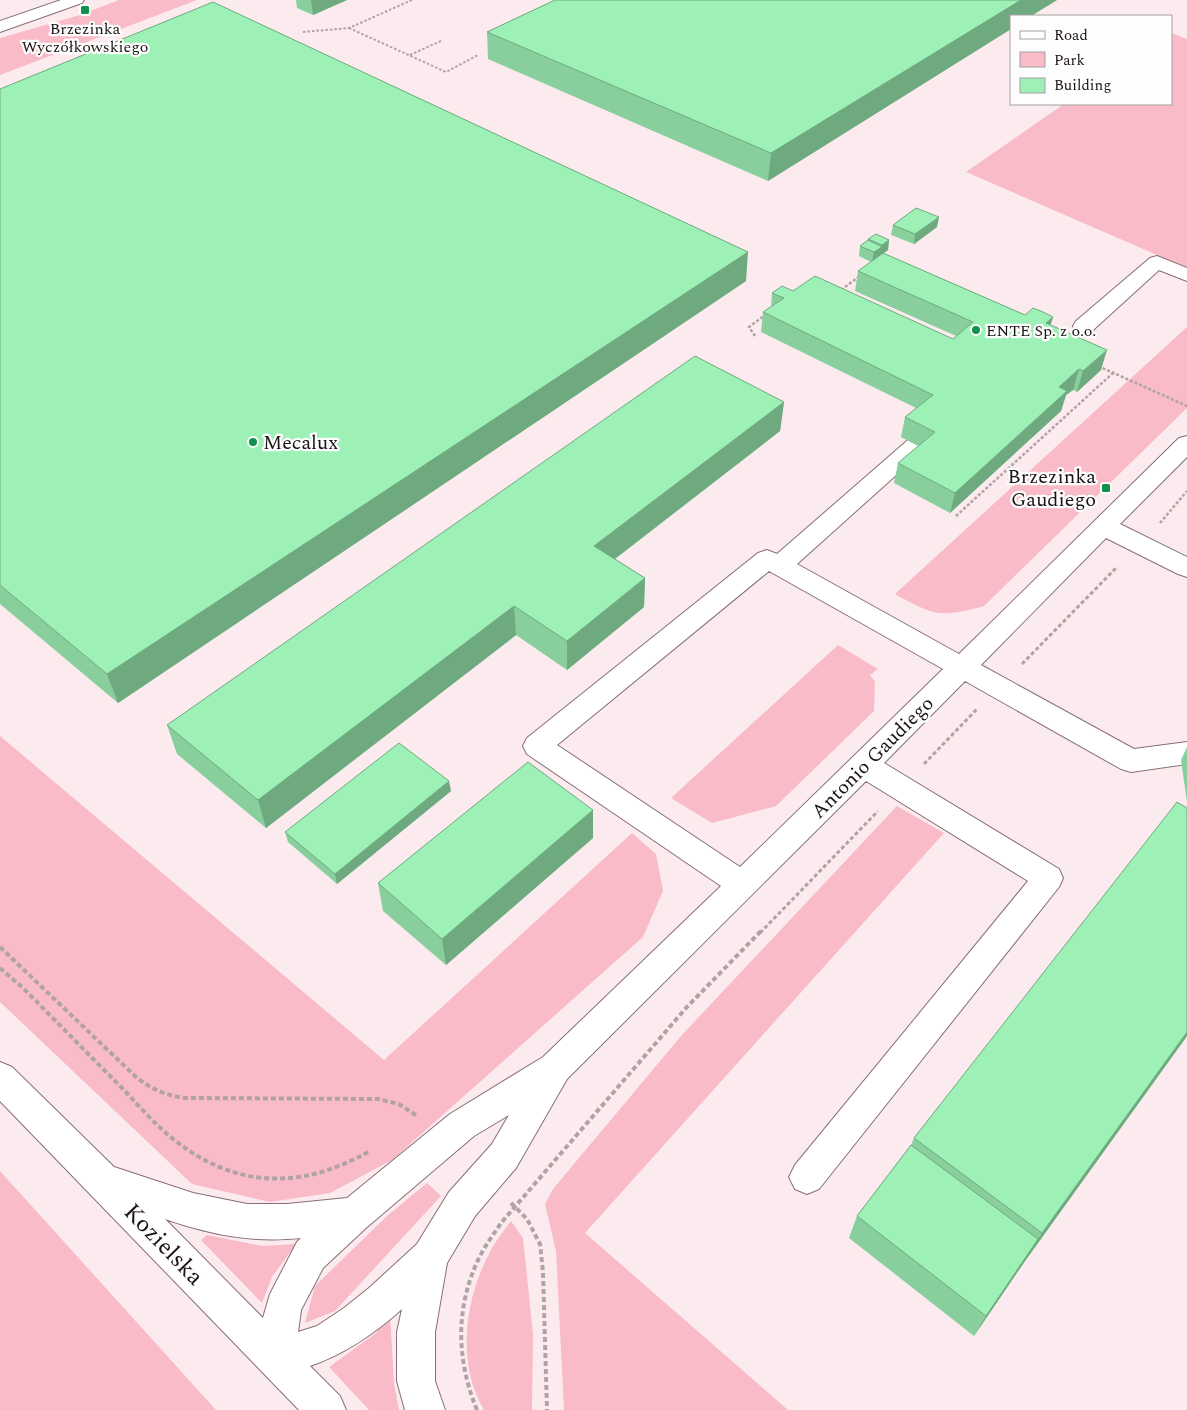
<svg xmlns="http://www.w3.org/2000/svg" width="1187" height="1410" font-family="Spectral,serif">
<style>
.green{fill:#f8bbc7}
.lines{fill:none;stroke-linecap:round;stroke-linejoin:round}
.minor-casing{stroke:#876f74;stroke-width:2}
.path-far3{stroke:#b1a2a5;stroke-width:2;stroke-dasharray:2.5 2;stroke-linecap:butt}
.path-far2{stroke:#b1a2a5;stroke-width:2.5;stroke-dasharray:3 2;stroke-linecap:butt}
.path-far1{stroke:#b1a2a5;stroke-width:3;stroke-dasharray:4 2.5;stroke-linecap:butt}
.path{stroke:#b1a2a5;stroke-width:4;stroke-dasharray:5 3;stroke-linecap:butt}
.minor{fill:#fff;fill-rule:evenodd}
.wall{fill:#88cf9d}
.shaded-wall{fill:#6fa97f}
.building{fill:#9ef1b6;stroke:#6fa97f}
.poi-dot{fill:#12904d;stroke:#fdfdfd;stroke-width:2}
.labels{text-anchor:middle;stroke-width:4.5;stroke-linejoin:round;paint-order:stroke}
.far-poi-label{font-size:16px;fill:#1b1214;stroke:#fdfdfd}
.poi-label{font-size:20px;fill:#1b1214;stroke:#fdfdfd;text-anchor:start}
.street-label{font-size:20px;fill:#1b1214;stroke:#fdfdfd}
.near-street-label{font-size:24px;fill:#1b1214;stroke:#fdfdfd}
</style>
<rect width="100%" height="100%" fill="#fcebee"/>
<path class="green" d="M119 0H197L0 75V38L80 15Z
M1171 33 1187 39V268L966 172 1064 104H1171Z
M1187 327V408L984 606C939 618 935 616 895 594Z
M838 645 878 669 870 675 875 682 874 711 776 806 712 823 671 798Z
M0 736 384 1060 632 833 656 854 663 891 643 937 392 1160 330 1193 270 1202 192 1184 0 1002Z
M897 806 944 833 585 1233 788 1410H564L556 1251 545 1204 553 1189 681 1036Z
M0 1171 216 1410H0Z
M427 1183 441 1196 335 1311 305 1323 315 1286 387 1216Z
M511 1221 523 1238 533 1334 532 1410H484C457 1365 464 1302 488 1256 494 1243 503 1232 511 1221Z
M207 1235 263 1246 296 1244 272 1277 262 1303 201 1240Z
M390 1313 394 1384 399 1410H369L329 1367 376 1333Z"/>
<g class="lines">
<g class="minor-casing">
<path id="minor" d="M61 0H84L82 3 0 32V21Z
M1157 256 1187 268V281L1159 270 1092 331 1084 332 1076 331 1073 326 1076 321 1150 258Z
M1187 436V457L1120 524 1187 557V577L1178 574 1106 538 981 665 1134 749 1187 742V764L1131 772 1121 769 965 681 884 763 1059 869 1063 878 1059 887 819 1189 807 1194 795 1189 789 1177 795 1165 1028 881 866 781 567 1079 516 1168 475 1216 447 1263 435 1332V1381L445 1410H405L397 1381V1332L402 1309C374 1334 345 1354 310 1366L340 1396 346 1410H299L0 1101V1062L12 1067 114 1167 193 1193 247 1204H287L347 1198 450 1114 543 1057 721 886 527 754 523 746 527 738 758 553 767 550 777 554 908 440 916 438 924 440 928 445 924 450 797 564 959 654 1179 438ZM769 571 943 669 740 867 557 745ZM509 1115 492 1144 449 1192 417 1244 369 1288 344 1308 317 1326 298 1332 301 1310 323 1268 367 1227 474 1136ZM165 1219C212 1235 251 1243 301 1238L297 1242 270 1294 263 1318Z"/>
</g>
<path class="path-far3" d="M349 28 446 72 478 55
M303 32 349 28 412 0
M410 55 443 40"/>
<path class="path-far2" d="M841 290 860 276
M755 336 749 327 765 315
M1098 366 1187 406
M956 516 1113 373
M1160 523 1187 491"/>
<path class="path-far1" d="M1022 664 1117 567
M924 764 977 709
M760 933 878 811"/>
<path class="path" d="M0 947 136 1077C151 1089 165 1095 184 1098L378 1099 399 1104 417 1116
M0 968 24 989C57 1022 90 1056 123 1089 140 1107 157 1127 177 1142 238 1189 302 1189 368 1152
M511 1203 527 1219 540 1244 543 1272 547 1410
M477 1410C456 1359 455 1306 480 1256 486 1244 494 1234 501 1223L686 1008 761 931"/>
<use href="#minor" class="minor"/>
</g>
<path class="wall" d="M296 0H347L313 15 297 8Z
M555 0H1057L1031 16H1011V29L768 181 488 59 487 32Z
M0 89 746 281 118 703 0 604Z
M893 225 937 227 914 244 891 235Z
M868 239 889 240 888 250 883 253 1025 315 1053 317 1050 325 1101 370 1077 392 1073 390 1066 395 1061 411 950 513 894 483 898 463 918 446 901 437 905 417 916 408 761 332 763 312 771 307 772 293 793 291 953 339 956 336 855 291 858 271 871 262 859 256 860 246 868 240Z
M784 402 780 431 615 559 645 578 644 607 567 670 516 635 266 828 177 754 167 725Z
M1187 747V802L1181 760Z
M451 791 337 884 288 842 285 832Z
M593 810V838L446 965 383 911 378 883Z
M1187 1036 1025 1261 974 1336 849 1238 857 1216 911 1145 914 1138Z"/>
<path class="shaded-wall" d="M311 0H347L313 15Z
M1021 0H1057L1031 16H1011V29L768 181 771 153Z
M939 217 937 227 914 244 915 234Z
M889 240 888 250 872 262 874 252 881 247 882 245Z
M748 252 746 281 118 703 107 674Z
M1053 317 1047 337 1046 323Z
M1107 350 1101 370 1077 392 1083 371Z
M1079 369 1073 390 1066 395 1061 411 950 513 955 493 1059 387Z
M784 402 780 431 594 575V546Z
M645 578 644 607 567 670V641Z
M514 606 516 635 266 828 258 800Z
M449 781 451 791 337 884 335 874Z
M593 810V838L446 965 442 939Z
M1187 1032V1036L1025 1261 974 1336 986 1316 1042 1233Z"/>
<path class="building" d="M555 0H1021L771 153 487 32Z
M213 2 748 252 107 674 0 585V89Z
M916 208 939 217 915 234 893 225Z
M876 234 889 240 882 245 868 239Z
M868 240 882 247 874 252 860 246Z
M883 253 1025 315 1033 308 1043 312 1053 317 1046 323 1107 350 1083 371 1079 369 1059 387 1067 391 955 493 898 463 935 432 905 417 933 395 763 312 784 298 772 293 782 286 793 291 815 276 953 339 973 322 858 271Z
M695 356 784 402 594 546 645 578 567 641 514 606 258 800 167 725Z
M399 743 449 781 335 874 285 832Z
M528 762 593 810 442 939 378 883Z
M1177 802 1187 808V1032L1042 1233 914 1138Z
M911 1145 1038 1239 986 1316 857 1216Z"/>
<g class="poi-dot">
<rect x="80" y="5" width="10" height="10" rx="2.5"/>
<circle cx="976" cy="330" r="5"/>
<circle cx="253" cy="442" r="5"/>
<rect x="1101" y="483" width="10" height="10" rx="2.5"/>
</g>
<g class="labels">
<g class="far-poi-label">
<text x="85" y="34">Brzezinka<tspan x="85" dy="18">Wyczółkowskiego</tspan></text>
<text x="986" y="336" text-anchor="start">ENTE Sp. z o.o.</text>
</g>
<g class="poi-label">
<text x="263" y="449">Mecalux</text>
<text x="1096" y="483" text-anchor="end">Brzezinka<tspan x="1096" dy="23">Gaudiego</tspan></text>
</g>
<g class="street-label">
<text transform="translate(872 757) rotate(-45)" y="7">Antonio Gaudiego</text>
</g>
<g class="near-street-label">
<text transform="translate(164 1244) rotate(46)" y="8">Kozielska</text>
</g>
</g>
<rect x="1010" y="15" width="162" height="90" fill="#fdfdfd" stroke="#a39fa0"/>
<rect x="1020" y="31" width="25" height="8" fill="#ffffff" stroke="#a39fa0"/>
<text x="1054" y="40" font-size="15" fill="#1b1214">Road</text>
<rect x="1020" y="52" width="25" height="15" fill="#f8bbc7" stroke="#a39fa0"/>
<text x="1054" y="65" font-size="15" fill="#1b1214">Park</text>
<rect x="1020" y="78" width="25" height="15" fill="#9ef1b6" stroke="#a39fa0"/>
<text x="1054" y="90" font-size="15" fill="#1b1214">Building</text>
</svg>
